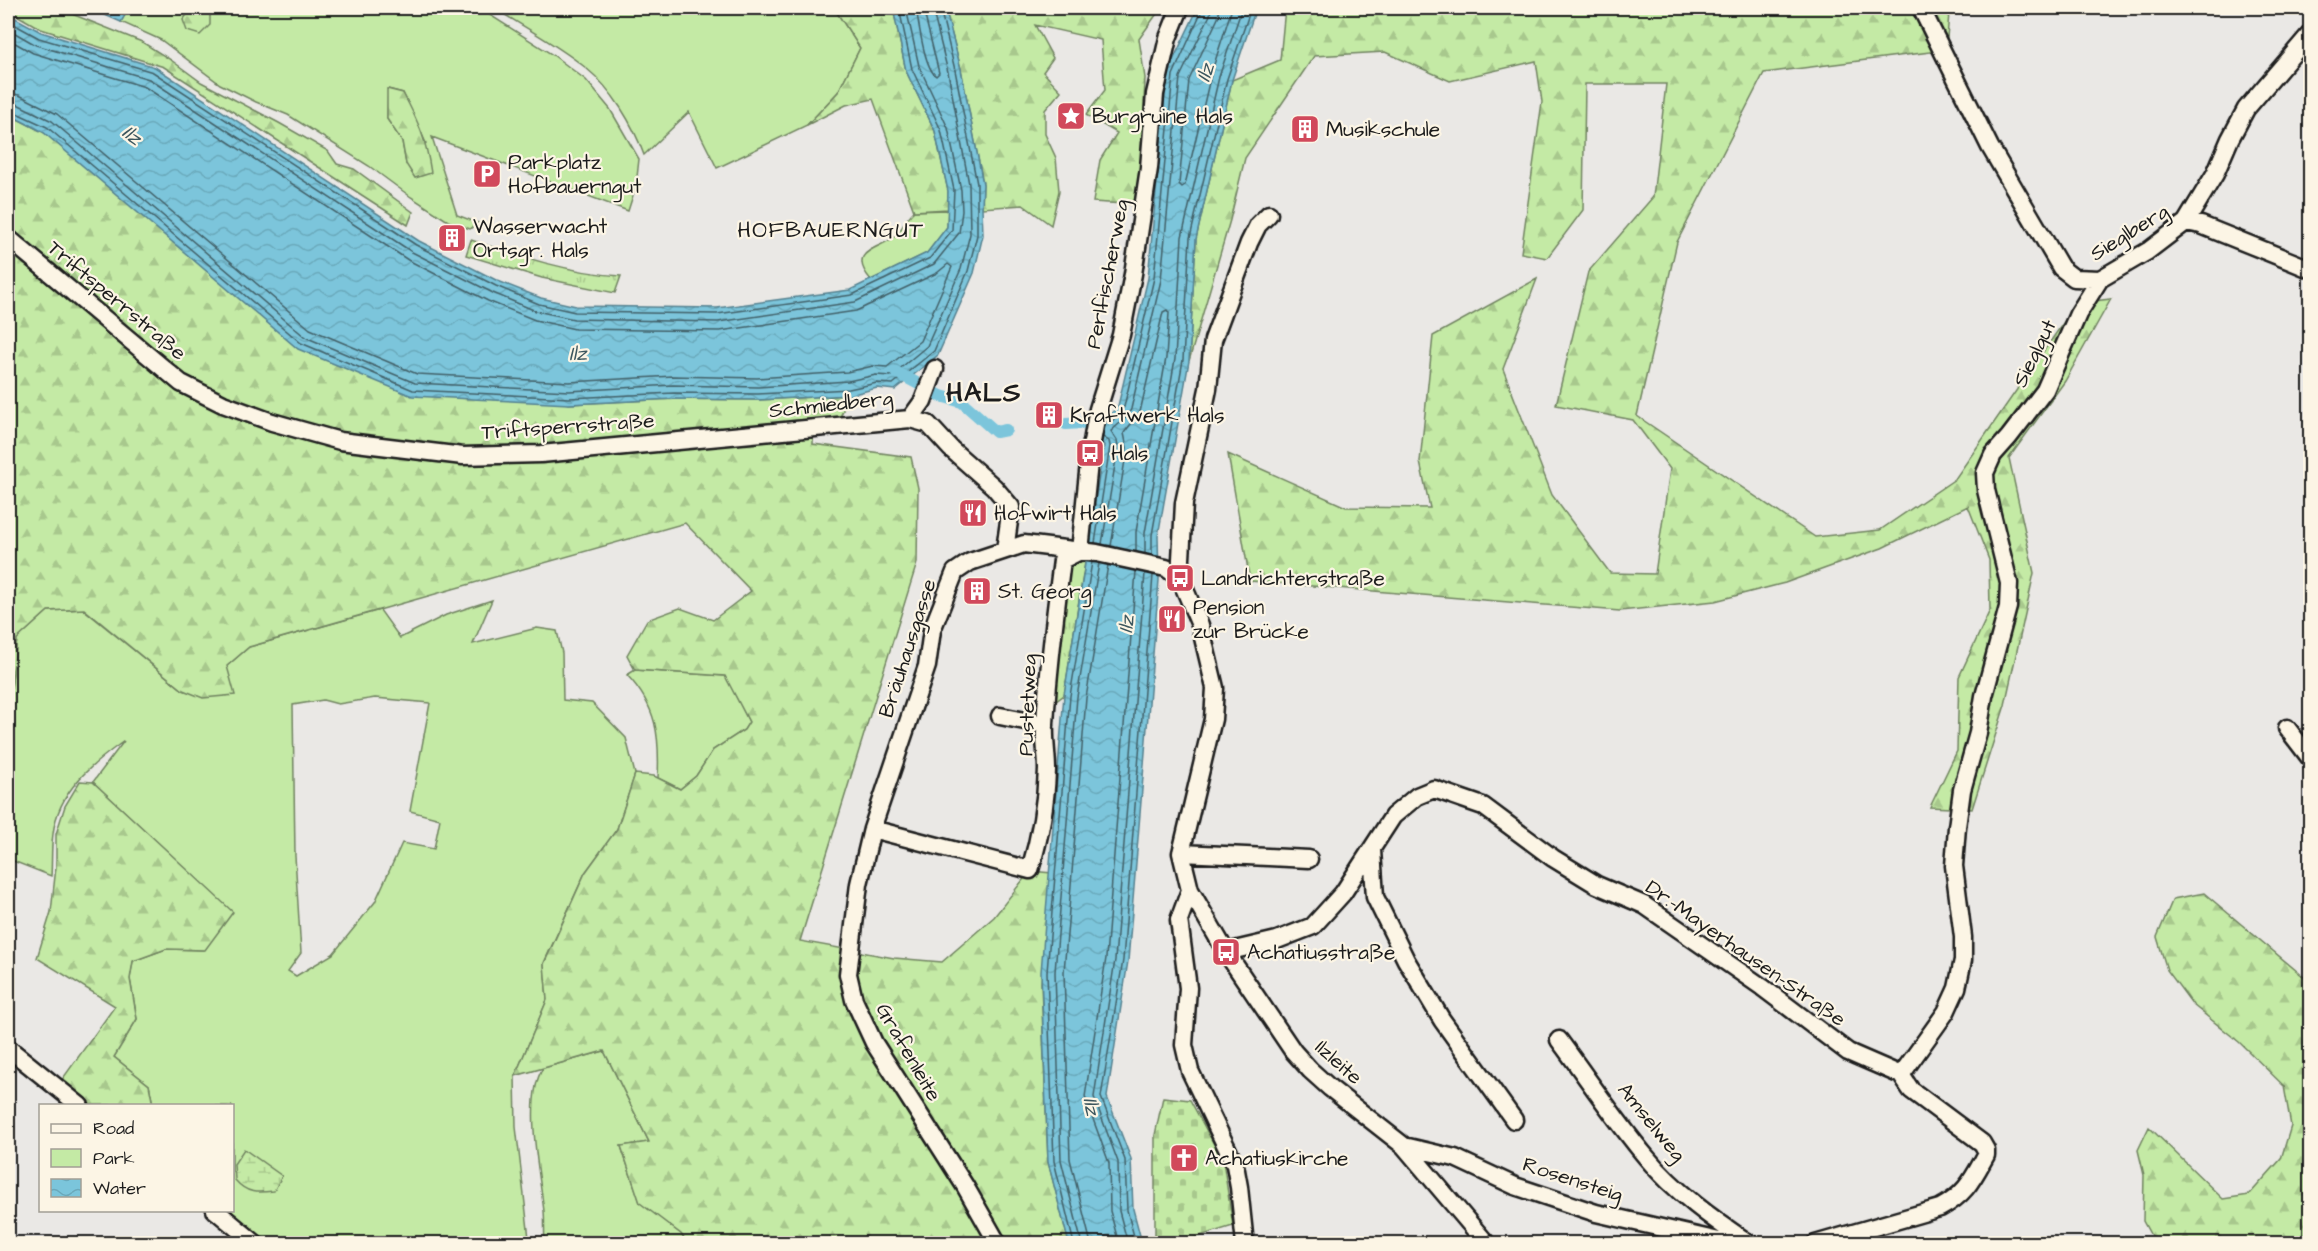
<svg xmlns="http://www.w3.org/2000/svg" width="2318" height="1251" font-family="'Architects Daughter',sans-serif">
<style>
.green{fill:#c4eaa5;stroke:#708360;stroke-width:1.5;fill-rule:evenodd}
.forest{fill:url(#forest-firs);stroke:#708360;stroke-width:1.5}
.wetland{fill:url(#wetland-marsh);stroke:#708360;stroke-width:1.5}
.cemetery{fill:url(#cemetery-stones);stroke:#708360;stroke-width:1.5}
.park{fill:url(#park-tufts);stroke:#708360;stroke-width:1.5}
.water{fill:url(#water-waves);stroke:#55818f;stroke-width:1.5}
.lines{fill:none;stroke-linecap:round;stroke-linejoin:round}
.shore{stroke:#426068;stroke-width:1.5}
.canal{stroke:#7bc5db;stroke-width:12}
.minor-casing{stroke:#1c1c1c;stroke-width:21}
.minor{stroke:#fcf5e5;stroke-width:16}
.labels{text-anchor:middle;stroke-width:4.5;stroke-linejoin:round;paint-order:stroke}
.poi-label{font-size:21px;fill:#1c1c1c;stroke:#fcf5e5;text-anchor:start}
.street-label{font-size:21px;fill:#1c1c1c;stroke:#fcf5e5}
.water-label{font-size:22px;font-style:italic;fill:#3d575f;stroke:#fcf5e5}
.neighbourhood-label{font-size:22px;letter-spacing:1.5px;fill:#1c1c1c;stroke:#fcf5e5}
.district-label{font-size:27px;font-weight:bold;letter-spacing:1.5px;fill:#1c1c1c;stroke:#fcf5e5}
</style>
<defs>
<pattern id="forest-firs" width="22" height="20" patternUnits="userSpaceOnUse" patternTransform="scale(1.5)"><rect width="22" height="20" fill="#c4eaa5"/><path d="M5 1l3.5 6h-7zM16 11l3.5 6h-7z" fill="#a8c88d"/></pattern>
<pattern id="wetland-marsh" width="20" height="14" patternUnits="userSpaceOnUse" patternTransform="scale(1.5)"><rect width="20" height="14" fill="#c4eaa5"/><path d="M1 5h8M5 5V1M11 12h8M15 12V8" fill="none" stroke="#a8c88d"/></pattern>
<pattern id="cemetery-stones" width="16" height="16" patternUnits="userSpaceOnUse" patternTransform="scale(1.5)"><rect width="16" height="16" fill="#c4eaa5"/><path d="M2 7V4a2 2 0 0 1 4 0v3zM10 15v-3a2 2 0 0 1 4 0v3z" fill="#a8c88d"/></pattern>
<pattern id="park-tufts" width="24" height="20" patternUnits="userSpaceOnUse" patternTransform="scale(1.5)"><rect width="24" height="20" fill="#c4eaa5"/><path d="M3 7l-1-3M5 7V3M7 7l1-3M15 17l-1-3M17 17v-4M19 17l1-3" fill="none" stroke="#a8c88d"/></pattern>
<pattern id="water-waves" width="16" height="10" patternUnits="userSpaceOnUse" patternTransform="scale(1.5)"><rect width="16" height="10" fill="#7bc5db"/><path d="M0 5q4-4 8 0t8 0" fill="none" stroke="#6aa9bb"/></pattern>
</defs>
<rect width="100%" height="100%" fill="#eae8e5"/>
<filter id="ink" filterUnits="userSpaceOnUse"><feTurbulence type="fractalNoise" baseFrequency=".0167" numOctaves="2"/><feDisplacementMap in="SourceGraphic" scale="12" xChannelSelector="R" yChannelSelector="G"/><feConvolveMatrix kernelMatrix="1 2 1 2 8 2 1 2 1" color-interpolation-filters="sRGB"/></filter>
<g filter="url(#ink)">
<path class="green" d="M129 8H479L553 55 586 80 610 109 639 159 636 186 628 211 432 137 457 215 478 223 470 229 448 221 411 197 369 166 288 115 256 102 220 84 161 40 121 22ZM388 89 403 93 426 143 406 164 402 141 387 119Z
M494 8H834L860 48 838 92 807 125 717 168 689 112 644 155C633 124 612 89 586 68 558 45 524 27 494 8Z
M948 210 947 227 927 253 871 280C847 251 876 250 893 238 903 230 905 219 914 211Z
M492 600 473 644 537 628 557 631 562 653 563 700 592 703 626 738 635 774 617 829 585 873 544 963 547 1000 515 1076 516 1127 529 1238 535 1243H261L220 1211 232 1210V1106L153 1105 149 1085 114 1057 137 1019 130 979 133 961 166 949 204 950 232 912 93 782 124 741C92 764 58 791 53 834 51 847 52 862 51 876L8 859V713L17 639 48 611 83 609 183 690 227 666 249 647 380 610 400 638 446 615ZM375 698 430 703 410 811 440 819 434 849 402 843 375 902 333 954 296 976 288 971 301 953 295 856 293 705 323 700 338 704Z
M635 670 726 676 749 722 744 730 713 750 696 776 680 789 658 778C660 736 657 707 627 675Z
M604 1051 649 1142 621 1146 640 1202 681 1234 687 1243H545C544 1233 545 1222 544 1211 540 1176 523 1098 543 1068Z"/>
<path class="forest" d="M8 8H57L142 42 171 60 201 82 279 123 328 151 337 164 354 169 413 212 408 225 164 67 41 29 8 10Z
M192 8 210 14V25L200 35 187 31 183 20Z
M834 8H893L906 71 935 131 948 191V209L914 211 873 99 846 105 807 125 838 92 860 48Z
M945 8H1161L1139 39 1145 78 1140 205 1093 202 1100 160 1117 133 1086 115 1105 90 1101 40 1035 25 1053 58 1043 72 1061 91 1045 110V134L1056 158 1059 191 1051 225 1023 205 982 208 983 184 961 69Z
M1285 8H1944L1949 13 1946 50 1764 73 1677 242 1637 416 1815 537 1880 530 1955 479 2077 303 2111 299 2065 381 2009 458 2034 573 2005 705 1972 809 1930 807 1957 751 1959 677 1990 610 1989 560 1968 506 1882 548 1785 583 1715 601 1620 611 1250 581 1228 454 1346 507 1430 508 1420 462 1433 336 1537 279 1503 369 1552 495 1610 573 1655 574 1670 469 1633 420 1556 405 1588 272 1653 197 1666 84H1585L1583 210 1547 258 1521 253 1542 102 1536 61 1450 81 1385 52 1314 56 1245 158 1230 220 1189 361 1196 239 1232 80 1280 60Z
M387 89 403 93C419 123 426 139 431 173L415 178 406 164 402 141 387 119Z
M8 114 569 404 674 399 758 400 850 395 839 419 814 420 813 444 911 457 918 488 917 563 800 941 894 958 942 962 994 917 1030 871 1052 873 1041 983 1048 1162 1069 1243H687L681 1234 640 1203 621 1146 649 1142 604 1051 515 1076 547 1000 544 964 585 873 617 829 635 774 654 776 680 789 696 776 713 750 744 730 749 722 725 676 635 670 627 655 647 620 680 608 713 620 751 591 685 523 249 647 227 666 235 695 203 698 183 690 84 609 48 611 17 639 8 713Z
M80 781 93 782 233 912 205 950 166 949 133 961 130 979 137 1019 114 1057 149 1085 153 1105H90L61 1081 115 1006 37 958 51 912 56 867V834L65 806Z
M2204 893 2310 982V1243H2155L2143 1221 2144 1175 2138 1150 2149 1127 2223 1199 2249 1195 2281 1159 2291 1126 2284 1086 2239 1042 2193 1005 2167 970 2157 937 2173 899Z"/>
<path class="wetland" d="M244 1149 282 1176 274 1191C257 1193 247 1194 235 1180L234 1164Z"/>
<path class="cemetery" d="M1163 1097 1190 1100 1223 1161 1233 1226 1177 1243H1155V1135Z"/>
<path class="park" d="M471 240C519 256 570 273 621 276L615 293 542 278 466 255Z
M1085 562 1064 695 1047 708 1070 565Z"/>
<path class="water" d="M89 8H129L121 22Z
M893 8H945L961 69 983 184 982 208 983 235 974 273 938 355 895 390 877 388 850 395 758 400 674 399 569 404 412 396 298 349 43 132 8 114V14L41 32 155 67 419 241 498 281 541 298 576 306 717 308 850 290 927 253 947 227 948 191 935 131 906 71Z
M1198 8H1258L1254 14 1232 80 1196 239 1189 361 1158 536 1159 580 1128 961 1107 1097 1131 1159 1133 1209 1142 1243 1069 1244 1048 1162 1041 972 1064 695 1104 445 1094 438 1098 416H1109L1118 406 1148 278 1167 73Z"/>
<g class="lines">
<path class="shore" d="M916 8C919 24 924 67 936 76L939 73 923 8
M1220 8 1218 18 1189 80 1179 184 1182 187 1185 185 1211 74 1232 8
M8 21 39 38 153 72 416 245 496 286 539 304 575 312 717 314 852 295 930 258 952 230 954 190 941 130 912 69 899 8
M8 29 36 45 149 79 412 252 493 293 536 311 574 319 718 322 855 302 934 264 959 233 962 211 961 190 948 128 919 66 906 8
M8 39 33 53 145 87 408 260 488 301 535 320 575 329 720 331 856 311 937 273 948 264 952 267 920 341 887 367 873 366 847 372 757 378 673 376 569 382 417 374 310 329 57 114 19 95 8 93
M8 102 15 103 52 121 305 337 415 383 569 391 673 385 758 387 848 381 876 375 891 376 927 346 961 269 970 234 969 184 948 72 932 8
M8 109 47 127 301 343 413 390 569 398 674 393 758 394 849 389 877 383 893 384 934 351 968 271 977 235V184L955 70 940 8
M1106 422 1113 420 1124 407 1154 278 1173 75 1203 8
M1095 543 1110 446 1109 441 1103 437
M1102 544 1118 447 1117 440 1111 431 1128 416 1131 409 1161 280 1180 77 1210 15 1211 8
M1111 546 1127 448 1124 433 1140 412 1163 312 1167 310 1169 313 1166 358 1136 532V551
M1145 553V533L1175 359 1182 237 1219 77 1242 8
M1152 555V535L1183 360 1190 238 1227 79 1251 8
M1074 1244 1054 1161 1047 972 1070 696 1092 562
M1082 1244 1061 1160 1055 972 1077 697 1099 563
M1091 1244 1070 1159 1064 972 1086 698 1108 565
M1119 1244 1110 1211 1109 1163 1085 1097 1106 958 1136 571
M1128 1244 1119 1211 1118 1162 1094 1097 1115 960 1145 573
M1136 1244 1127 1210 1125 1160 1101 1097 1123 960 1153 575"/>
<path class="canal" d="M896 372 941 396 962 402 996 432 1006 430
M1066 424 1082 423 1102 429"/>
<g class="minor-casing">
<path id="minor" d="M1921 8 1990 147 2061 268 2074 278 2100 279 2148 251 2186 222 2215 174 2230 139 2246 109 2310 34
M1269 214 1258 225 1249 243 1213 340 1208 389 1184 503 1180 578 1200 625 1215 688 1213 719 1181 853 1190 890 1226 952 1293 1051 1310 1070 1330 1088 1404 1146 1487 1244
M2186 222 2201 225 2310 269
M8 238 181 383 223 404 272 422 340 441 463 456 541 454 910 419 928 424 951 449 994 487 1011 507 1005 550
M910 419 923 401 935 369
M1080 551 1090 453 1098 409 1121 335 1133 274 1149 168 1155 94 1168 38 1180 8
M1000 716 1045 725
M2287 728 2310 758
M872 829 1030 870C1040 837 1046 805 1047 770 1047 755 1044 740 1045 724 1048 670 1055 615 1062 560L1080 551
M1372 850 1375 897 1406 960 1442 1020 1514 1120
M1181 853 1309 859
M1190 890 1179 920 1188 988 1184 1045 1190 1071 1235 1165 1239 1187 1245 1244
M1226 952 1277 940 1313 926 1343 893 1393 816 1417 796 1434 789 1483 806 1553 858 1597 885 1644 905 1762 987 1848 1052 1901 1075
M1559 1040C1588 1079 1616 1121 1647 1158 1675 1192 1714 1220 1750 1244
M8 1048 80 1106
M1901 1075 1946 1012 1957 988 1963 960V937L1954 866 1957 827 1962 790 1978 733 1984 696 2008 607 2009 583 1986 490 1985 473 1993 455 2009 437 2045 390 2078 314 2100 279
M1404 1146 1455 1158 1515 1186 1596 1213 1732 1244
M215 1210 256 1244
M998 1244 965 1186 874 1043 854 1000 848 974 859 884 872 829 927 666 932 630 955 572 970 562 1024 544 1097 553 1166 568 1180 578
M1815 1244 1940 1208C1966 1194 1972 1180 1986 1155V1150L1982 1143 1911 1090 1901 1075"/>
</g>
<use href="#minor" class="minor"/>
</g>
</g>
<defs>
<g id="sight-square" transform="scale(1.5)"><rect x="-9" y="-9" width="18" height="18" rx="4" fill="#d1495b" stroke="#fcf5e5"/><path d="M0-6L1.8-2.2L6-1.7L2.9 1.2L3.7 5.4L0 3.3L-3.7 5.4L-2.9 1.2L-6-1.7L-1.8-2.2Z" fill="#fff"/></g>
<g id="building-square" transform="scale(1.5)"><rect x="-9" y="-9" width="18" height="18" rx="4" fill="#d1495b" stroke="#fcf5e5"/><path d="M-4-6H4V6H1V3H-1V6H-4ZM-2.5-4.3h1.7v1.8h-1.7ZM.8-4.3h1.7v1.8H.8ZM-2.5-1h1.7V.8h-1.7ZM.8-1h1.7V.8H.8Z" fill="#fff"/></g>
<g id="parking-square" transform="scale(1.5)"><rect x="-9" y="-9" width="18" height="18" rx="4" fill="#d1495b" stroke="#fcf5e5"/><path d="M-3.5-5.5H1a3.5 3.5 0 0 1 0 7H-1V5.5H-3.5ZM-1-3.4V-.6H.8a1.4 1.4 0 0 0 0-2.8Z" fill="#fff"/></g>
<g id="bus-square" transform="scale(1.5)"><rect x="-9" y="-9" width="18" height="18" rx="4" fill="#d1495b" stroke="#fcf5e5"/><path d="M-5-6H5V4H4V6H2V4H-2V6H-4V4H-5ZM-3.5-4V0h7V-4ZM-3.5 1.2v1.5H-2V1.2ZM2 1.2v1.5H3.5V1.2Z" fill="#fff"/></g>
<g id="restaurant-square" transform="scale(1.5)"><rect x="-9" y="-9" width="18" height="18" rx="4" fill="#d1495b" stroke="#fcf5e5"/><path d="M-5-6h1v4h1v-4h1v4h1v-4h1v5L-1.5 .5V6h-2V.5L-5-1ZM5-6V6H3V1.5H1.5Q1.5-4 5-6Z" fill="#fff"/></g>
<g id="church-square" transform="scale(1.5)"><rect x="-9" y="-9" width="18" height="18" rx="4" fill="#d1495b" stroke="#fcf5e5"/><path d="M-1.2-6h2.4v3.5h3.3v2.4h-3.3V6h-2.4V-.1h-3.3v-2.4h3.3Z" fill="#fff"/></g>
</defs>
<g fill-rule="evenodd">
<use href="#sight-square" x="1071" y="116"/>
<use href="#building-square" x="1305" y="129"/>
<use href="#parking-square" x="487" y="174"/>
<use href="#building-square" x="452" y="238"/>
<use href="#building-square" x="1049" y="415"/>
<use href="#bus-square" x="1090" y="453"/>
<use href="#restaurant-square" x="973" y="513"/>
<use href="#bus-square" x="1180" y="578"/>
<use href="#building-square" x="977" y="591"/>
<use href="#restaurant-square" x="1172" y="619"/>
<use href="#bus-square" x="1226" y="952"/>
<use href="#church-square" x="1184" y="1158"/>
</g>
<g class="labels">
<g class="poi-label">
<text x="1092" y="123">Burgruine Hals</text>
<text x="1326" y="136">Musikschule</text>
<text x="508" y="169">Parkplatz<tspan x="508" dy="24">Hofbauerngut</tspan></text>
<text x="473" y="233">Wasserwacht<tspan x="473" dy="24">Ortsgr. Hals</tspan></text>
<text x="1070" y="422">Kraftwerk Hals</text>
<text x="1111" y="460">Hals</text>
<text x="994" y="520">Hofwirt Hals</text>
<text x="1201" y="585">Landrichterstraße</text>
<text x="998" y="598">St. Georg</text>
<text x="1193" y="614">Pension<tspan x="1193" dy="24">zur Brücke</tspan></text>
<text x="1247" y="959">Achatiusstraße</text>
<text x="1205" y="1165">Achatiuskirche</text>
</g>
<g class="street-label">
<text transform="translate(2129 232) rotate(-32)" y="7">Sieglberg</text>
<text transform="translate(1107 274) rotate(-79)" y="7">Perlfischerweg</text>
<text transform="translate(117 300) rotate(40)" y="7">Triftsperrstraße</text>
<text transform="translate(2034 353) rotate(-64)" y="7">Sieglgut</text>
<text transform="translate(831 404) rotate(-6)" y="7">Schmiedberg</text>
<text transform="translate(568 426) rotate(-4)" y="7">Triftsperrstraße</text>
<text transform="translate(907 648) rotate(-72)" y="7">Bräuhausgasse</text>
<text transform="translate(1027 705) rotate(-88)" y="7">Pustetweg</text>
<text transform="translate(1746 953) rotate(35)" y="7">Dr.-Mayerhausen-Straße</text>
<text transform="translate(909 1052) rotate(60)" y="7">Grafenleite</text>
<text transform="translate(1339 1062) rotate(42)" y="7">Ilzleite</text>
<text transform="translate(1652 1122) rotate(51)" y="7">Amselweg</text>
<text transform="translate(1573 1179) rotate(18)" y="7">Rosensteig</text>
</g>
<g class="water-label">
<text transform="translate(1204 72) rotate(-72)" y="8">Ilz</text>
<text transform="translate(133 134) rotate(38)" y="8">Ilz</text>
<text transform="translate(578 352) rotate(-1)" y="8">Ilz</text>
<text transform="translate(1125 624) rotate(-84)" y="8">Ilz</text>
<text transform="translate(1093 1106) rotate(79)" y="8">Ilz</text>
</g>
<g class="neighbourhood-label">
<text x="831" y="237">HOFBAUERNGUT</text>
</g>
<g class="district-label">
<text x="984" y="401">HALS</text>
</g>
</g>
<rect width="2318" height="1251" fill="none" stroke="#fcf5e5" stroke-width="30"/>
<rect x="15" y="15" width="2288" height="1221" fill="none" stroke="#1c1c1c" stroke-width="2" filter="url(#ink)"/>
<rect x="39" y="1104" width="195" height="108" fill="#fcf5e5" stroke="#a29e95" stroke-width="1.5"/>
<rect x="51" y="1124" width="30" height="9" fill="#fcf5e5" stroke="#a29e95" stroke-width="1.5"/>
<text x="93" y="1134" font-size="18" fill="#1c1c1c">Road</text>
<rect x="51" y="1149" width="30" height="18" fill="#c4eaa5" stroke="#a29e95" stroke-width="1.5"/>
<text x="93" y="1164" font-size="18" fill="#1c1c1c">Park</text>
<rect x="51" y="1179" width="30" height="18" fill="url(#water-waves)" stroke="#a29e95" stroke-width="1.5"/>
<text x="93" y="1194" font-size="18" fill="#1c1c1c">Water</text>
</svg>
